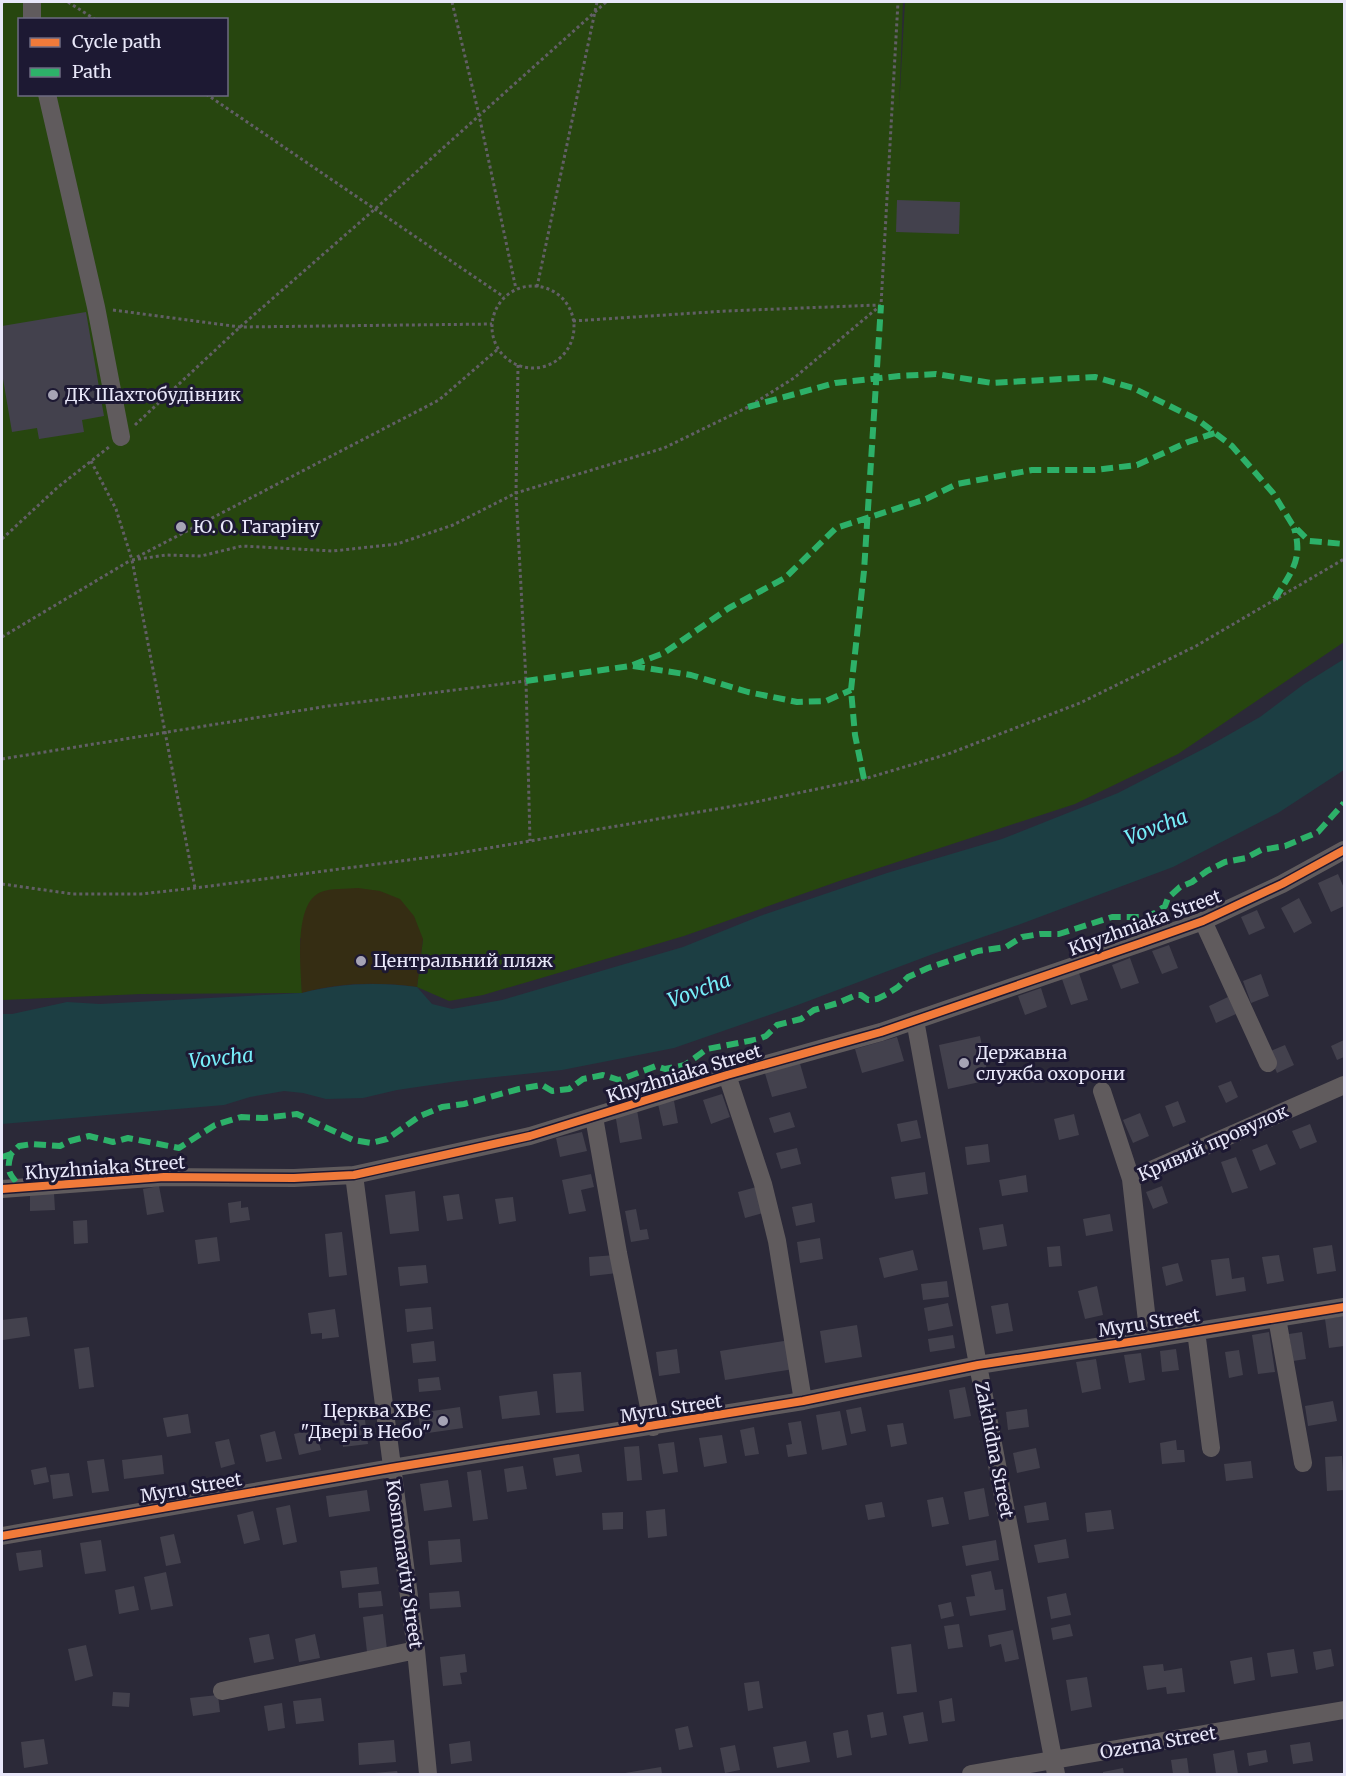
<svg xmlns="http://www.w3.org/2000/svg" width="1346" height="1776" font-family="Merriweather,serif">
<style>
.green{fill:#27460f;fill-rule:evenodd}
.sand{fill:#352d13}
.water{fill:#1c3e43}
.building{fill:#43414d}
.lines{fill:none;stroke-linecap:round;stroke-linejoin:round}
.path{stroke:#625f66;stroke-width:3;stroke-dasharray:3 3;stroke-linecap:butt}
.minor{stroke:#605b5d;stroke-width:18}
.quiet{stroke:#2db169;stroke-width:6;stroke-dasharray:12 6;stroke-linecap:butt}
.cycleway-casing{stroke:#1d1933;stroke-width:11}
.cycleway{stroke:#f17a3a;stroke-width:8}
.poi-dot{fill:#a6a4b5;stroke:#1d1933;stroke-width:2}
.labels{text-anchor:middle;stroke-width:6;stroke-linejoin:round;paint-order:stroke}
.poi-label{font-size:18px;fill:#e8e7f9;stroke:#1d1933;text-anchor:start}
.street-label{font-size:18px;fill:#e8e7f9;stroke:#1d1933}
.water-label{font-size:20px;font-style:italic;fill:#76eef9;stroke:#1d1933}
</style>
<rect width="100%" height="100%" fill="#2b2938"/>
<path class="green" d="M2 2H903L899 109 905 2H1344V642L1178 754 1075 804 842 880 684 936 483 995 449 1001 417 987 423 939 300 938 302 993 141 994 2 1000ZM20 20H226V94H20Z"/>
<path class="sand" d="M358 888 380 891 400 899 414 916 423 939 417 987C379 982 340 982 302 993 301 968 293 903 321 892 331 888 347 889 358 888Z"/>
<path class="water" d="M1344 659V770L1278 813 1173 867 1015 926 933 954 795 1006 674 1048 562 1070 458 1081 397 1090 363 1098 326 1099 303 1093 284 1091 250 1097 224 1105 2 1124V1014H12L67 1002 100 1004 302 993C340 983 378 982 417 987L432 1004 452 1009 502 1000 683 947 760 916 887 873 1002 839 1118 793 1207 747 1260 717 1304 684Z"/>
<path class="building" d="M897 200 960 202 959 234 896 232Z
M86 312 104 416 82 420 84 432 39 439 37 428 12 432 2 373V326Z
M1338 874 1344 888V906L1331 912 1318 883Z
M1299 898 1312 923 1294 933 1281 908Z
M1257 910 1265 928 1249 935 1241 917Z
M1169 945 1178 968 1162 974 1152 951Z
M1130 958 1139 983 1121 989 1112 965Z
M1079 973 1088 1000 1071 1005 1062 979Z
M1261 974 1269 996 1251 1003 1243 981Z
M1041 988 1047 1007 1025 1015 1018 996Z
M1228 997 1236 1014 1216 1023 1209 1006Z
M980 1036 989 1080 948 1089 939 1045Z
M897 1037 904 1061 862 1073 855 1049Z
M1344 1040V1057L1337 1060 1331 1046Z
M1285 1045 1294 1065 1277 1073 1268 1052Z
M799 1060 807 1088 772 1097 764 1070Z
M1231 1081 1238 1097 1226 1103 1218 1086Z
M722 1094 730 1117 711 1124 703 1100Z
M674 1101 678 1123 663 1126 658 1104Z
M1178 1101 1186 1122 1173 1127 1165 1106Z
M637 1110 642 1139 620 1143 615 1113Z
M790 1112 795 1127 774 1133 769 1118Z
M1140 1113 1149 1136 1133 1143 1123 1120Z
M1074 1114 1079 1135 1059 1140 1054 1119Z
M917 1120 921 1138 901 1142 897 1124Z
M1310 1124 1317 1142 1300 1149 1292 1131Z
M582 1132 587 1151 560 1157 556 1138Z
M988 1144 990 1162 967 1165 965 1147Z
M1267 1144 1276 1164 1260 1171 1252 1150Z
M797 1148 801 1164 781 1169 776 1153Z
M1236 1157 1248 1188 1232 1193 1221 1162Z
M925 1172 928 1194 895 1199 891 1177Z
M591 1174 594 1187 581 1190 586 1211 569 1214 562 1180Z
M1026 1175 1028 1192 1002 1196 999 1180Z
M159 1186 164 1212 147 1215 143 1189Z
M760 1186 767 1212 745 1218 738 1192Z
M1162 1186 1168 1203 1153 1209 1146 1192Z
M415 1191 419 1231 390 1234 385 1195Z
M54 1193 55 1210 30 1211V1194Z
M459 1194 463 1219 447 1221 443 1196Z
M513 1197 516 1221 499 1224 495 1199Z
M241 1201V1208L248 1207 250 1220 230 1223 228 1203Z
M812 1203 815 1222 796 1226 792 1207Z
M636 1209 640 1230 647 1229 649 1239 631 1242 625 1211Z
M1110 1214 1113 1231 1086 1236 1083 1219Z
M87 1220 88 1243 74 1244 73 1221Z
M1003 1224 1007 1246 983 1250 979 1228Z
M342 1232 347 1275 329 1277 325 1234Z
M217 1237 220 1261 198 1264 195 1240Z
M820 1238 823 1259 800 1263 797 1242Z
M1332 1245 1336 1271 1317 1274 1313 1248Z
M1060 1246 1062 1266 1049 1267 1047 1247Z
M913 1250 918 1270 884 1278 879 1258Z
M616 1255 618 1273 590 1276 589 1257Z
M1279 1255 1284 1281 1267 1284 1262 1257Z
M1229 1258 1232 1279 1244 1277 1246 1291 1216 1296 1211 1260Z
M1178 1263 1183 1281 1166 1286 1162 1267Z
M426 1265 428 1283 400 1286 398 1267Z
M947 1281 949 1297 923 1300 921 1284Z
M1097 1286 1103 1315 1085 1319 1078 1291Z
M948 1303 953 1326 928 1331 924 1308Z
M1008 1303 1013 1331 996 1334 991 1306Z
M431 1307 433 1329 407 1332 405 1309Z
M335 1309 339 1337 322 1339V1333L311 1334 308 1313Z
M1344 1316V1346L1329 1348 1325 1319Z
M27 1317 30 1336 3 1340 2 1320Z
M857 1325 862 1357 825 1363 820 1331Z
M1269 1332 1275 1372 1258 1374 1252 1335Z
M1302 1332 1306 1359 1293 1361 1289 1334Z
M953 1335 955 1348 930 1352 928 1339Z
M790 1340 794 1369 725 1380 720 1351Z
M434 1341 436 1361 413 1363 411 1344Z
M89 1347 94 1387 79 1389 74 1349Z
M677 1349 680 1373 659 1376 656 1352Z
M1176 1349 1179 1370 1162 1372 1160 1351Z
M1239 1350 1243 1375 1229 1378 1225 1352Z
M1141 1353 1145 1380 1129 1383 1124 1355Z
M1096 1359 1101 1389 1082 1393 1076 1362Z
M581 1372 584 1411 556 1413 553 1374Z
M439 1377 441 1390 419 1392 418 1379Z
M965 1387 971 1416 954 1419 949 1390Z
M537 1391 540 1415 502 1419 499 1396Z
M1333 1401 1337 1421 1308 1426 1305 1406Z
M460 1407 463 1428 421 1434 418 1413Z
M861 1407 866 1431 851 1434 846 1410Z
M1027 1409 1029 1427 1008 1430 1006 1412Z
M840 1411 847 1445 822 1450 816 1415Z
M364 1412 368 1444 343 1447 339 1415Z
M188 1414 191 1433 167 1437 163 1418Z
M801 1421 807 1454 788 1457 786 1445 792 1444 788 1423Z
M903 1423 907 1444 891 1447 887 1425Z
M754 1427 759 1454 745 1456 740 1430Z
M315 1429 321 1450 299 1455 294 1434Z
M275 1431 282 1459 266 1462 260 1435Z
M722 1435 727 1463 704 1467 699 1438Z
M229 1439 235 1464 221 1468 215 1442Z
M1176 1440 1177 1450H1184L1185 1462 1162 1464 1160 1443Z
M674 1442 678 1472 663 1474 658 1444Z
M639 1446 642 1480 627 1481 624 1447Z
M1036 1448 1040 1468 1017 1473 1013 1453Z
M579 1454 582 1472 556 1476 553 1458Z
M162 1455 164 1474 124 1479 122 1460Z
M1342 1456 1344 1490 1327 1491 1325 1457Z
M104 1459 109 1491 92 1493 87 1461Z
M1251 1461 1253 1478 1226 1481 1224 1464Z
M523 1466 527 1489 507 1492 504 1469Z
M46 1467 49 1482 34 1485 31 1470Z
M481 1470 488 1519 473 1521 467 1472Z
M69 1473 73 1496 53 1499 50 1475Z
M448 1480 452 1507 424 1511 420 1484Z
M984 1488 989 1516 969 1520 964 1492Z
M367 1490 370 1511 329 1517 326 1496Z
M943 1497 949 1524 932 1527 927 1500Z
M882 1502 885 1517 868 1520 865 1505Z
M1046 1502 1049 1520 1027 1523 1024 1506Z
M290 1505 297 1542 283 1545 276 1508Z
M665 1509 667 1536 648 1538 646 1511Z
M1111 1510 1114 1529 1087 1532 1085 1513Z
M253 1511 260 1540 244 1544 237 1515Z
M623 1512V1529L603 1530 602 1513Z
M174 1534 181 1563 166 1566 160 1537Z
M460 1539 462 1562 430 1565 428 1541Z
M1066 1539 1069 1558 1038 1563 1034 1545Z
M101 1540 106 1571 85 1574 80 1543Z
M996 1540 999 1560 966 1566 962 1546Z
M41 1550 43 1567 19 1571 16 1553Z
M377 1567 379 1584 342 1588 340 1571Z
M991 1571 995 1590 1003 1589 1006 1610 970 1616 966 1597 975 1596 971 1575Z
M166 1572 173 1606 151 1610 144 1577Z
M134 1586 139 1610 119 1614 115 1590Z
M381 1591 383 1606 359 1608 358 1593Z
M459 1591 461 1607 430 1609 429 1593Z
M1066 1593 1071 1615 1051 1619 1047 1597Z
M951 1602 954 1616 941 1619 938 1605Z
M383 1614 387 1650 367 1652 363 1617Z
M959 1624 963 1647 948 1649 944 1626Z
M1070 1624 1073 1636 1053 1640 1051 1628Z
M1013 1630 1019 1659 1005 1662 1001 1644 990 1647 988 1635Z
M269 1634 274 1659 254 1663 249 1638Z
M315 1634 320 1658 299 1662 295 1639Z
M911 1644 917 1692 897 1694 891 1647Z
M86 1645 93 1676 75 1681 68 1649Z
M1294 1649 1298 1673 1271 1677 1267 1653Z
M1331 1649 1334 1666 1316 1670 1313 1652Z
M465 1654 467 1672 460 1673 462 1684 443 1686 440 1657Z
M1252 1657 1255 1680 1234 1684 1230 1661Z
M1163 1664 1164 1671 1182 1668 1185 1692 1167 1694 1166 1687 1147 1690 1143 1666Z
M1087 1677 1092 1707 1071 1711 1066 1680Z
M759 1681 763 1708 748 1711 744 1683Z
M113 1692 130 1693 129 1707 112 1706Z
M218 1695 220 1712 193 1716 190 1698Z
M321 1698 324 1721 296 1724 293 1701Z
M952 1698 955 1721 942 1723 939 1701Z
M282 1703 285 1728 268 1731 264 1706Z
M883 1712 887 1735 871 1738 867 1715Z
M923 1712 928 1741 909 1744 903 1716Z
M688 1726 693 1747 679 1750 675 1729Z
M848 1730 852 1755 837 1758 833 1733Z
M44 1739 48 1764 24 1768 21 1742Z
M394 1740 396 1762 359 1765 358 1743Z
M470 1741 472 1761 451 1764 449 1744Z
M806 1741 810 1762 777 1768 773 1747Z
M1310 1742 1313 1761 1293 1764 1290 1745Z
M735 1745 740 1770 725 1773 720 1748Z
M1234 1750 1238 1774H1216L1213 1754Z
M1266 1750 1268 1762 1249 1766 1247 1753Z
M1187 1758 1189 1774H1173L1171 1760Z
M661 1767 662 1774H625V1773Z
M1123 1768 1124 1774H1103V1772Z
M397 1771 398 1774H374V1773Z"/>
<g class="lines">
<path class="path" d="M2 2H4
M68 2 96 20
M452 2 479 115 516 289
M206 94 504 297
M492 327a41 41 0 1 1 82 0a41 41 0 1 1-82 0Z
M537 287 597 2
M113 310 240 327 492 324
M573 321 726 311 879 305
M518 365 516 493 526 681 530 841
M135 425 240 327 375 209 606 2
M91 461 116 509 132 560 195 888
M2 539 58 487 109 447
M137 557 439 400 498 349
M132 560 166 555 201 556 242 546 333 551 397 544 453 525 516 493 664 448 748 407 794 378 881 305 898 2
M2 637 131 560
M2 759 328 706 526 681
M2 884 73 894H141L195 888 454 854 751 803 864 779 948 754 1080 703 1196 646 1344 559"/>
<path class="minor" d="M32 2V20
M47 94 96 307 121 437
M1203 921 1268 1063
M915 1020 978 1365 1056 1774
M727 1075 763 1184 777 1241 803 1401
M1102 1091 1131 1179
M594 1117 618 1253 653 1427
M354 1175 416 1650 428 1774
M2 1189 164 1177 294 1178 354 1175 530 1136 727 1075 881 1032 1141 943 1203 921 1282 884 1344 850
M1277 1318 1303 1463
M1196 1331 1211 1448
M1149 1339 1131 1179 1344 1085
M2 1536 391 1468 803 1401 978 1365 1149 1339 1344 1307
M222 1691 416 1650
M971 1774 1344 1710"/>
<path class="quiet" d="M748 407 835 383 899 376 936 374 992 383 1095 377 1133 388 1198 420 1232 446 1273 493 1292 524 1309 541 1344 544
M1275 599C1290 573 1304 560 1294 528
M633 666 691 675 748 692 797 702 826 701 851 690
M526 681 630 666 664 653 729 608 785 578 836 528 926 499 957 484 1032 470H1095L1137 465 1188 442 1215 433
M864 779 855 735 851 690 864 571 881 305
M11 1154C5 1173 11 1175 22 1189
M2 1157 11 1154 19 1146 32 1144 60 1146 70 1141 89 1136 113 1142 128 1138 179 1148 215 1125 241 1117 264 1118 297 1114 353 1140 371 1143 387 1139 420 1116 442 1107 464 1104 519 1089 542 1085 552 1091 569 1089 583 1079 603 1075 619 1080 656 1066 665 1069 685 1065 707 1049 759 1039 766 1036 777 1025 801 1019 814 1010 838 1003 856 995H861L868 1000 877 999 887 994 898 987 908 977 928 968 978 951 1006 947 1022 937 1040 934H1059L1112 917H1142L1155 913 1165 906 1168 898 1180 887 1192 882 1207 871 1225 862 1246 858 1261 850 1285 846 1318 832 1344 803"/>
<g class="cycleway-casing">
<path id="cycleway" d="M2 1189 164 1177 294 1178 354 1175 530 1136 727 1075 881 1032 1141 943 1203 921 1282 884 1344 850
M2 1536 391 1468 803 1401 978 1365 1149 1339 1344 1307"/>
</g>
<use href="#cycleway" class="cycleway"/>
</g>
<g class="poi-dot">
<circle cx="53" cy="395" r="6"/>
<circle cx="181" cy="527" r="6"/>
<circle cx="361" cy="961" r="6"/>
<circle cx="964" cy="1063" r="6"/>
<circle cx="443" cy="1421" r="6"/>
</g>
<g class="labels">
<g class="poi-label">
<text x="65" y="401">ДК Шахтобудівник</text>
<text x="193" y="533">Ю. О. Гагаріну</text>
<text x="373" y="967">Центральний пляж</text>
<text x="976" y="1059">Державна<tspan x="976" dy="21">служба охорони</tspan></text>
<text x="431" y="1417" text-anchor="end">Церква ХВЄ<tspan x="431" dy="21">"Двері в Небо"</tspan></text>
</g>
<g class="street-label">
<text transform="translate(1145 923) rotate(-20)" y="6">Khyzhniaka Street</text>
<text transform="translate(684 1074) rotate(-17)" y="6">Khyzhniaka Street</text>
<text transform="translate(1213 1143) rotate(-24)" y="6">Кривий провулок</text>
<text transform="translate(105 1168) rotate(-4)" y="6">Khyzhniaka Street</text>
<text transform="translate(1149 1323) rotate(-9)" y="6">Myru Street</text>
<text transform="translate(671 1409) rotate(-9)" y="6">Myru Street</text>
<text transform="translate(994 1450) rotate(79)" y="6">Zakhidna Street</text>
<text transform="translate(191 1488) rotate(-10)" y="6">Myru Street</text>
<text transform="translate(404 1564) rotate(82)" y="6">Kosmonavtiv Street</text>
<text transform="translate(1158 1743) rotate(-10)" y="6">Ozerna Street</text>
</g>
<g class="water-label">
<text transform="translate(1156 827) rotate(-21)" y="7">Vovcha</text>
<text transform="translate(699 990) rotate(-20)" y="7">Vovcha</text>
<text transform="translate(221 1058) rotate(-6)" y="7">Vovcha</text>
</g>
</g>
<rect width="1346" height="1776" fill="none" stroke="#e8e7f9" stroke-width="6"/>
<rect x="18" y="18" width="210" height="78" fill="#1d1933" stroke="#6e6b82" stroke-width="1.5"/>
<rect x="30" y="38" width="30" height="9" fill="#f17a3a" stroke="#6e6b82" stroke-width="1.5"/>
<text x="72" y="48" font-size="18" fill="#e8e7f9">Cycle path</text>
<rect x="30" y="68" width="30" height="9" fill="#2db169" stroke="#6e6b82" stroke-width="1.5"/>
<text x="72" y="78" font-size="18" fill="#e8e7f9">Path</text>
</svg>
